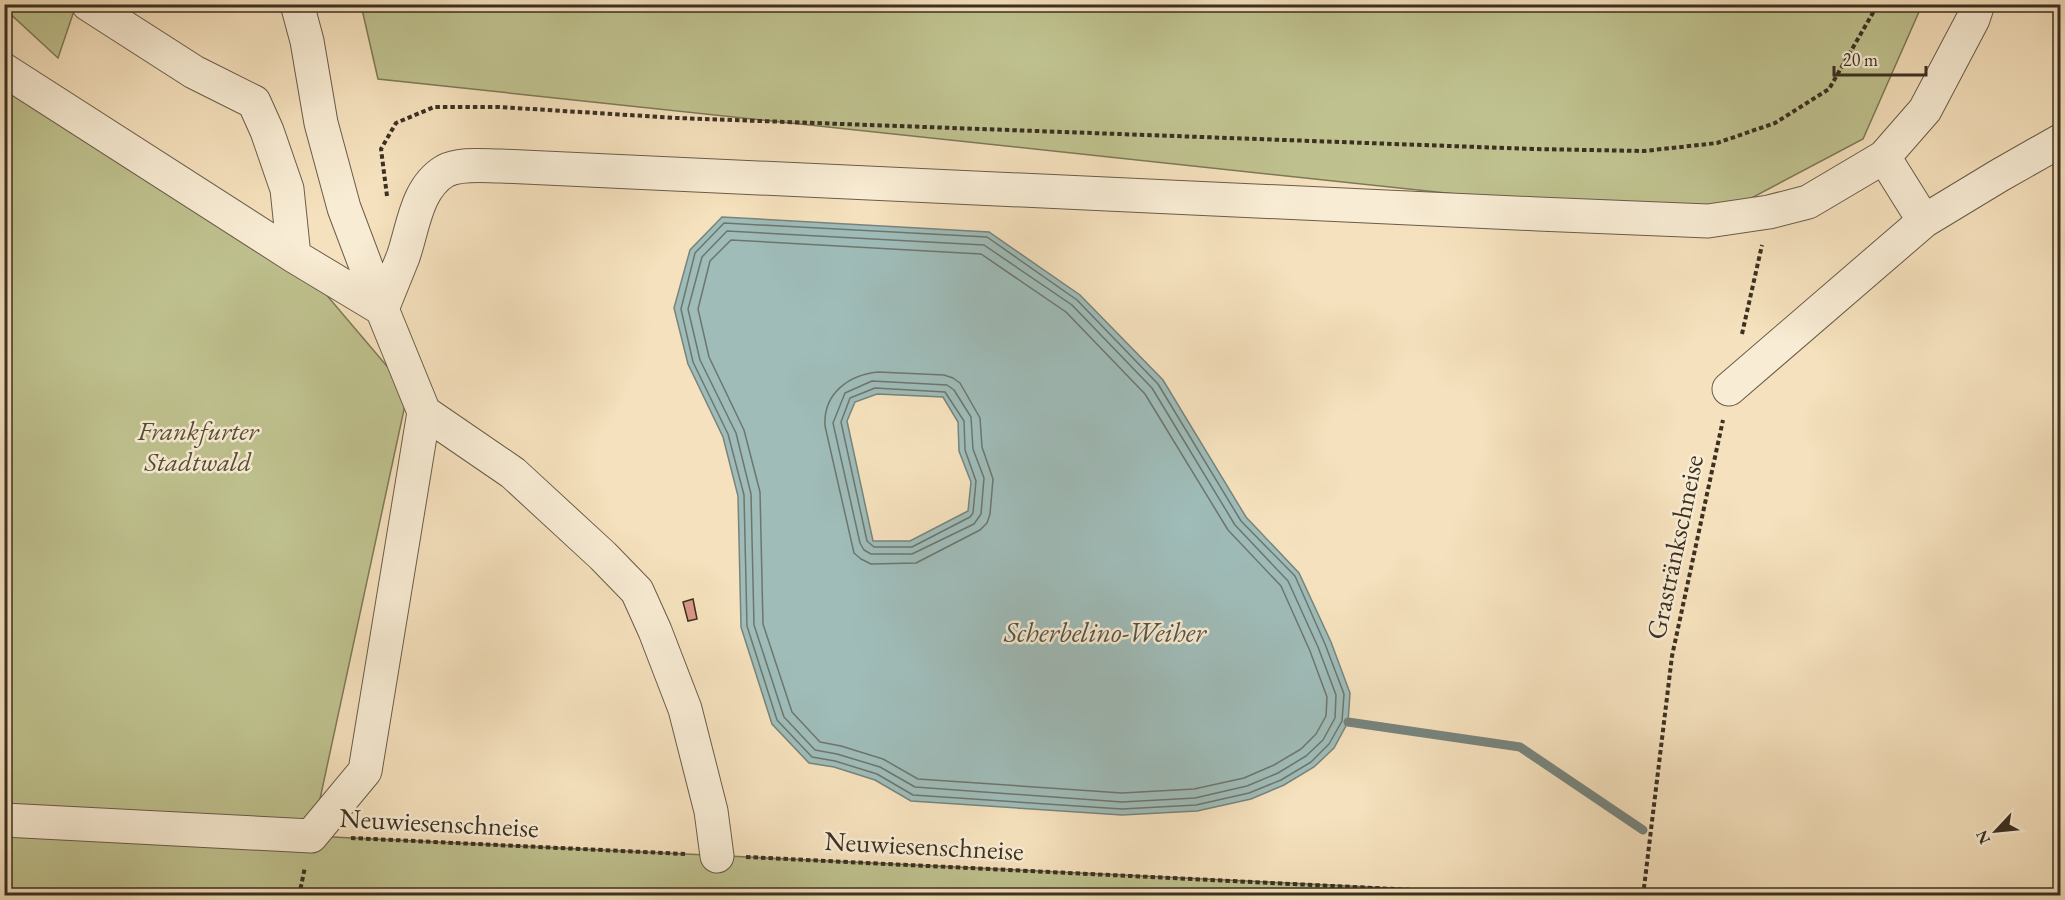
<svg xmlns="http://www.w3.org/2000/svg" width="2065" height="900" font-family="'EB Garamond',serif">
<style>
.green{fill:#bfc28f;stroke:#7d7958;stroke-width:1.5}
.water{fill:#9fbcb9;stroke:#77847d;stroke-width:1.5;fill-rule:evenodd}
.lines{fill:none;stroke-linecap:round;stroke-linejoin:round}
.shore{stroke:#6d766e;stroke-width:1.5}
.stream{stroke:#77847d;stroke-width:9}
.building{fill:#d89889;stroke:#3b3022;stroke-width:1.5}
.minor-casing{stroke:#6a5c49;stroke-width:35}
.path{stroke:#3b3022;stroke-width:4;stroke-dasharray:4.5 3;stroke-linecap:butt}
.minor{stroke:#f8ecd4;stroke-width:33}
.labels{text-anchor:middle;stroke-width:5;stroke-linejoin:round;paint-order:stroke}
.park-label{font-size:27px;font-style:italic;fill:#554d38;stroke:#f8ecd4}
.street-label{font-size:27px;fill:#3b3022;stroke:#f8ecd4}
.water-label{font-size:28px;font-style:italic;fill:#545348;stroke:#f8ecd4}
</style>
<rect width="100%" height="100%" fill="#f5e1bd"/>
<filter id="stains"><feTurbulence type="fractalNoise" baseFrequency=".00333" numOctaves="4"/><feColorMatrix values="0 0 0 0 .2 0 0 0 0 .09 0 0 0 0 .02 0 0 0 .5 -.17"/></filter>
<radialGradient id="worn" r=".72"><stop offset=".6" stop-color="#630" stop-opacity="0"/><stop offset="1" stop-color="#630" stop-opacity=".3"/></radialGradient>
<path class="green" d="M4 5H76L58 58 5 9Z
M361 5H1922L1863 139 1708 221 378 79Z
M4 80 302 266 408 391 312 836 1535 895H5Z"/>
<path class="water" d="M722 217 989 232 1080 295 1163 380 1246 517 1299 573 1331 642 1350 693 1348 722 1334 748 1314 767 1284 785 1251 799 1197 811 1122 815 911 801 875 780 834 767 809 763 772 724 741 627 738 496 723 437 688 364 674 308 690 250ZM877 394 943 397 958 422 959 451 971 482 968 511 910 541H873L847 421 855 402Z"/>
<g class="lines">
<path class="shore" d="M724 223 987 237 1077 300 1158 384 1241 521 1295 576 1325 644 1344 694 1342 721 1329 744 1311 762 1281 780 1249 793 1196 805 1122 809 913 795 877 774 835 761 812 757 777 720 747 626 744 495 728 434 693 362 681 309 695 253Z
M727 231 984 245 1072 305 1152 388 1235 525 1288 581 1318 647 1336 695 1335 718 1323 740 1306 756 1278 773 1247 786 1195 798 1122 802 915 787 880 767 837 754 815 750 784 717 754 625 751 494 736 433 700 360 688 309 702 257Z
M731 240 981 254 1066 312 1145 394 1228 530 1281 586 1310 651 1327 697 1326 716 1316 734 1301 749 1274 765 1244 778 1194 789 1122 793 918 779 883 759 841 746 820 742 792 712 763 624 760 492 744 430 709 357 698 309 710 261Z
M878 372 944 375 953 378 960 383 980 418 982 447 993 479 990 514 987 523 980 530 916 563 871 564 861 559 854 553 825 426C823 394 848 375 878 372Z
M872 381 947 385 954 390 971 417 973 449 984 478 981 514 974 524 912 554H871L864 550 860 543 833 423 845 393Z
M875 388 945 392 964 421 965 450 976 481 973 513 970 517 912 547H874L867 541 841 422 850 398Z"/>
<path class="stream" d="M1348 722 1520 747 1643 830"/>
</g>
<path class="building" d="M693 599 697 619 688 621 683 602Z"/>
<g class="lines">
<g class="minor-casing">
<path id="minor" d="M88 4 194 72 254 102 267 131 287 189 294 256
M4 70 294 256 382 309
M1884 157 1924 221
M382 309C389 292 396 274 403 257 413 229 416 188 445 171 460 163 484 166 501 166L1538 214 1708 221 1769 212 1808 202 1884 157 1925 110 1973 19 1978 4
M1729 389 1924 221 2000 175 2060 141
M424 412 513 473 603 556 637 591 655 631 685 709 711 811 717 856
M4 820 311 836 365 771 424 412 382 309 344 208 321 123 307 41 297 4"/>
</g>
<path class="path" d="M387 196 381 149 396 123 434 107H499L677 118 1533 149 1644 151 1717 143 1775 123 1829 89 1878 4
M1742 334 1762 245
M351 838 685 854
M746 857 1535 896
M299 896 305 867
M1643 896 1672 656 1723 420"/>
<use href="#minor" class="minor"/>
</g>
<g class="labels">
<g class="park-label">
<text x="198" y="440">Frankfurter<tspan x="198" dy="31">Stadtwald</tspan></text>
</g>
<g class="street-label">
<text transform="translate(1675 547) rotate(-78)" y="9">Grastränkschneise</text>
<text transform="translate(439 823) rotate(3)" y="9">Neuwiesenschneise</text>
<text transform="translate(924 846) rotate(3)" y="9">Neuwiesenschneise</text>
</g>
<g class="water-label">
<text x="1105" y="642">Scherbelino-Weiher</text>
</g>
</g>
<rect width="2065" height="900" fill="none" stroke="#f5e1bd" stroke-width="24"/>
<rect x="6" y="6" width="2053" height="888" fill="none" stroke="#3b3022" stroke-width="3"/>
<rect x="12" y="12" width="2041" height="876" fill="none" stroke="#3b3022" stroke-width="1.5"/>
<g transform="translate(1996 831) rotate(244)" stroke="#f8ecd4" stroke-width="4.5" paint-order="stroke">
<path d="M0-4.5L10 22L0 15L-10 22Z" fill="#3b3022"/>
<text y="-9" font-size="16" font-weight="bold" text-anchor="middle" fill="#3b3022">N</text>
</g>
<path d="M1834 66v9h92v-9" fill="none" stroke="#3b3022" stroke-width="3"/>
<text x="1843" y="66" font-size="18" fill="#3b3022" stroke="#f8ecd4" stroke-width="4.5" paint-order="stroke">20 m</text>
<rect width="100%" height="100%" filter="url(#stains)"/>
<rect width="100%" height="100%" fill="url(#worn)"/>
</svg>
